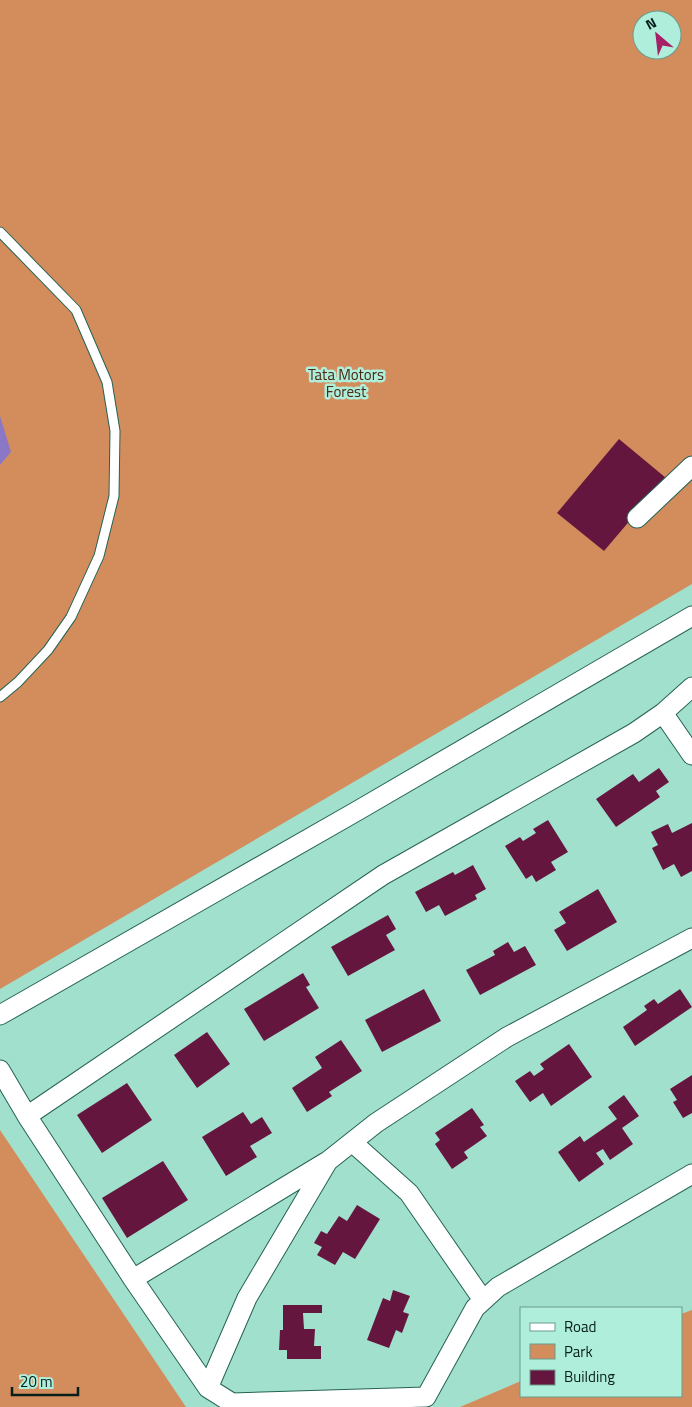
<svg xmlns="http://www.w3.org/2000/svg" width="692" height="1407" font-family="'Titillium Web',sans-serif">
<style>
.green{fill:#d38c5c;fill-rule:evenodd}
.water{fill:#8a77c5}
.building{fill:#65163e}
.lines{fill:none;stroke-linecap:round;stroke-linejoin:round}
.service-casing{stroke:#256354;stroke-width:11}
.minor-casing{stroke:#256354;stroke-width:21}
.service{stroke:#fff;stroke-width:9}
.minor{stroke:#fff;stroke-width:19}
.labels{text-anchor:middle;stroke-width:5;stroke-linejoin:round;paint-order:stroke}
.park-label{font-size:15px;fill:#472811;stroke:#afeedb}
</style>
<rect width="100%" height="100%" fill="#a2e0ce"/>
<path class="green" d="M0 0H692V584L0 989ZM642 20H672V50H642Z
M0 1130 186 1407H0Z
M692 1310V1407H460L521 1381V1396H681V1314Z"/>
<path class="water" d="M0 416 11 452 0 465Z"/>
<path class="building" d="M619 439 666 478 604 551 557 513Z
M659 768 669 782 656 791 660 797 616 827 596 799 633 774 639 782Z
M548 820 568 852 551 862 556 870 536 882 532 875 526 879 505 846 520 837 523 841 536 833 533 829Z
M692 823V871L681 877 674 864 663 870 652 848 658 845 651 832 668 824 672 833Z
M473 865 486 889 475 895 477 899 445 916 439 905 426 912 415 892 453 872 455 875Z
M598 889 617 922 567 951 554 930 566 923 559 912Z
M388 915 396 929 386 935 395 950 348 976 331 947Z
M508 942 514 952 525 946 536 965 480 995 466 970 495 955 493 951Z
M303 973 310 985 306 987 319 1008 264 1041 244 1009Z
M424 989 441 1021 382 1052 365 1020Z
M680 989 692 1007 635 1046 623 1027 647 1010 644 1006 654 999 658 1004Z
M207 1032 230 1064 197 1088 174 1055Z
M341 1040 362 1071 329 1092 332 1096 307 1112 292 1088 322 1068 315 1057Z
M569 1044 592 1077 551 1106 543 1093 530 1102 515 1081 530 1071 534 1076 544 1069 540 1064Z
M692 1075V1113L683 1118 673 1102 677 1100 670 1089Z
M127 1083 152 1120 102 1153 77 1115Z
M624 1095 639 1116 622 1128 633 1144 610 1160 603 1149 596 1153 604 1164 579 1182 558 1152 580 1136 584 1142 617 1119 608 1107Z
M472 1108 484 1125 480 1127 487 1136 464 1152 468 1158 452 1169 435 1144 440 1140 435 1133Z
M243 1112 251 1124 262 1117 272 1133 250 1146 257 1157 226 1176 202 1137Z
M163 1161 188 1200 127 1238 102 1198Z
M357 1205 380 1219 355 1259 343 1252 335 1265 317 1255 322 1247 314 1243 321 1231 327 1234 339 1216 347 1221Z
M393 1290 410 1296 403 1312 409 1314 402 1333 396 1330 389 1348 367 1340 383 1298 390 1301Z
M283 1305H322V1313H303L304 1329H315L314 1346H321V1359H287V1350H279L280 1330H283Z"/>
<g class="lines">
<g class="service-casing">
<path id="service" d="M0 232 76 310 107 382 115 431 114 496 99 556 71 617 48 650 18 682 0 697"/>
</g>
<g class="minor-casing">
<path id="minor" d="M637 518 692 466
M663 713 692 755
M0 1015 357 811 692 616
M0 1070 27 1116 133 1279 208 1388 232 1403 426 1397 475 1308 498 1287 692 1174
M27 1116 383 875 634 733 663 713 692 687
M352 1142 409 1193 483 1300
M133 1279 326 1162
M208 1388 247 1298 328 1161 376 1123 507 1037 692 938"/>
</g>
<use href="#service" class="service"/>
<use href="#minor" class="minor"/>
</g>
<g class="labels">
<g class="park-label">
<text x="346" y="380">Tata Motors<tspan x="346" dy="17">Forest</tspan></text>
</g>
</g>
<rect x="520" y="1307" width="162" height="90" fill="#afeedb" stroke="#6b9b8d"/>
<rect x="530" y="1323" width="25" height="8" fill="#ffffff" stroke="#6b9b8d"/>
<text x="564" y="1332" font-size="15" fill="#061f19">Road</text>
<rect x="530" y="1344" width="25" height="15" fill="#d38c5c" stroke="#6b9b8d"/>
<text x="564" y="1357" font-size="15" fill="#061f19">Park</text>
<rect x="530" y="1370" width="25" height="15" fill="#65163e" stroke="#6b9b8d"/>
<text x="564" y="1382" font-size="15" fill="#061f19">Building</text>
<g transform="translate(657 35) rotate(332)"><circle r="24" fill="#afeedb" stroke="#6b9b8d"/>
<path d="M0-4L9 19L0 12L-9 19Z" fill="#a72067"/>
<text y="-8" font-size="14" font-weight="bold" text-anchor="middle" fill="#061f19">N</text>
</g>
<path d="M12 1387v8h66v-8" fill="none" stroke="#061f19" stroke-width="2.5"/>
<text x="20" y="1387" font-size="15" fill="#061f19" stroke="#afeedb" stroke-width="4" paint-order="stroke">20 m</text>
</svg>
